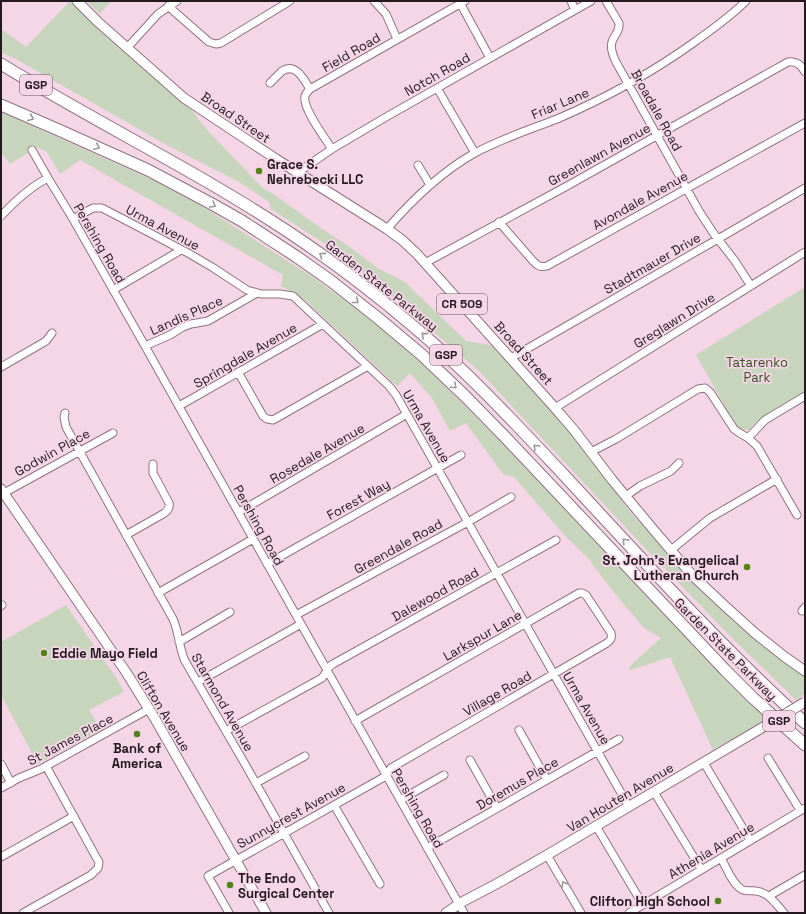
<svg xmlns="http://www.w3.org/2000/svg" width="806" height="914" font-family="'Space Grotesk',sans-serif">
<style>
.green{fill:#c7d5bc}
.lines{fill:none;stroke-linecap:round;stroke-linejoin:round}
.minor-casing{stroke:#8f7382;stroke-width:9}
.major-casing{stroke:#8f7382;stroke-width:11}
.highway-casing{stroke:#8f7382;stroke-width:13}
.minor{stroke:#fff;stroke-width:7}
.major{stroke:#fff;stroke-width:9}
.highway{stroke:#fff;stroke-width:11}
.major-bridge-casing{stroke:#8f7382;stroke-width:11;stroke-linecap:butt}
.major-bridge{stroke:#fff;stroke-width:9}
.oneway{stroke:#9c989a}
.poi-dot{fill:#528417;stroke:#f4d6e6;stroke-width:1.5}
.labels{text-anchor:middle;stroke-width:3.5;stroke-linejoin:round;paint-order:stroke}
.shield{fill:#f4d6e6;stroke:#62525b;stroke-width:1}
.shield-label{font-size:12px;font-weight:bold;fill:#24191f}
.street-label{font-size:13px;fill:#24191f;stroke:#f4d6e6}
.poi-label{font-size:13px;font-weight:bold;fill:#24191f;stroke:#f4d6e6;text-anchor:start}
.park-label{font-size:13px;fill:#385023;stroke:#f4d6e6}
</style>
<rect width="100%" height="100%" fill="#f4d6e6"/>
<path class="green" d="M70 1 96 26 190 108 206 129 264 189 275 195 319 227 350 247 379 269 405 282 466 341 496 346 577 440 632 514 677 564 732 620 768 650 805 675V694L796 700 730 636 646 549 479 371 373 280 328 246 271 209 269 202 239 182 165 144 14 58 1 52V29L26 47Z
M87 1H111L100 14Z
M1 112 180 192 308 274 360 311 424 365 524 465 623 571 718 668 771 718 713 750 670 657 628 671 632 664 661 638 644 628 616 595 587 557 566 537 514 477 503 474 466 423 450 431 432 398 410 373 397 386 305 300 281 286 283 275 115 180 80 160 60 174 47 152 37 147 10 164 1 152Z
M805 287V392L755 423 749 430H742L737 428 696 355Z
M66 605 117 679 124 692 89 710 101 730 38 764 1 695V642Z"/>
<g class="lines">
<g class="minor-casing">
<path id="minor" d="M374 1 386 14 397 39
M459 1 490 58
M571 1 575 10
M606 1 619 23C620 33 614 34 612 42 610 49 613 56 616 62L699 211 714 234 735 261 751 286
M168 6 209 42 216 44 221 43 290 1
M127 48 158 14 177 1
M270 83C274 79 278 75 282 71 296 62 304 80 310 89
M437 88 475 153
M332 149C325 138 302 108 305 96 306 93 308 91 310 89L465 1
M32 150 48 178 73 219 145 346 301 624 464 913
M418 165 430 185
M298 173 304 168 332 149 386 117 591 1
M1 216C15 201 30 187 48 178
M73 219 93 208H102L150 233 188 253 212 267 247 290 261 294H280L293 296 389 386 396 395 629 807
M499 222 533 261C537 265 540 268 547 266L805 123
M387 229C412 200 440 173 473 154 500 139 529 130 557 119 606 98 653 72 696 41 714 28 731 16 746 1
M425 263 567 186 788 62C797 61 801 65 805 72
M113 290 181 250
M145 346 170 335 183 327 191 324 208 321 257 293
M511 358 718 239 805 188
M1 367 41 344 46 341 52 333
M238 372 263 416 267 419 273 420 368 366
M179 406 323 324
M555 408 805 252
M65 413 64 417 66 427 173 619C179 632 179 648 185 661L245 764 329 913
M748 438 765 420 805 396
M591 452 616 439 698 389 705 388 710 392 734 429 738 432 748 438 757 446 797 515
M4 493 113 433
M626 496 640 486 671 471 679 463
M239 512 407 414
M126 535 163 514C168 511 170 508 169 503L153 473V464
M671 550 710 518 777 479
M267 564 461 455
M158 593 253 539
M1 606 2 605
M802 611 805 607
M296 615 468 522 511 497
M179 642 230 612
M198 682 301 624
M519 730 547 780
M226 731 322 678C326 673 327 667 333 664L556 540
M768 758 800 810
M470 760 497 808
M704 763 750 840
M1 764 11 783
M256 783 305 756
M1 788 19 778 41 769 149 709
M654 792 701 869
M400 800 444 775
M334 805 380 884
M596 826 643 905
M427 848 591 755 619 739
M547 855 581 913
M1 857 74 816
M721 858C726 867 732 883 741 889 745 892 751 890 756 891 768 892 776 904 784 913
M769 896 805 875
M23 913 91 875 98 868 99 862 96 857 46 766
M229 913 208 876 386 776 391 768 607 643C611 640 612 638 611 633L586 595 582 593H579L355 721
M629 913 805 808"/>
</g>
<g class="major-casing">
<path id="major" d="M77 1 98 22 184 98 276 159 387 229 402 240 417 254 555 408 574 430 613 481 652 528 692 575 725 606 756 634 785 657 805 671
M1 489 126 672 154 717 266 913
M446 913 462 902 500 882 547 855 760 729"/>
</g>
<g class="highway-casing">
<path id="highway" d="M1 64C95 122 195 170 287 231 331 260 373 292 413 326 467 371 515 423 563 474 642 559 719 645 805 723
M1 105 61 131 148 170 212 204 242 221 297 257 331 281 378 318 422 355 465 396 507 439 725 670 753 698 805 745"/>
</g>
<use href="#minor" class="minor"/>
<use href="#major" class="major"/>
<use href="#highway" class="highway"/>
<g class="major-bridge-casing">
<path id="major-bridge" d="M760 729 805 702"/>
</g>
<use href="#major-bridge" class="major-bridge"/>
</g>
<defs><path id="oneway-chevron" d="M-2-3.5L2.5 0L-2 3.5" fill="none" stroke-width="1.6" stroke-linecap="round" stroke-linejoin="round"/></defs>
<g class="oneway">
<use href="#oneway-chevron" transform="translate(31 118) rotate(23)"/>
<use href="#oneway-chevron" transform="translate(97 147) rotate(25)"/>
<use href="#oneway-chevron" transform="translate(213 205) rotate(30)"/>
<use href="#oneway-chevron" transform="translate(322 255) rotate(-144)"/>
<use href="#oneway-chevron" transform="translate(356 301) rotate(38)"/>
<use href="#oneway-chevron" transform="translate(424 335) rotate(-139)"/>
<use href="#oneway-chevron" transform="translate(454 386) rotate(43)"/>
<use href="#oneway-chevron" transform="translate(536 447) rotate(-134)"/>
<use href="#oneway-chevron" transform="translate(625 541) rotate(-133)"/>
<use href="#oneway-chevron" transform="translate(564 884) rotate(-121)"/>
</g>
<g class="poi-dot">
<circle cx="259" cy="171" r="4"/>
<circle cx="747" cy="567" r="4"/>
<circle cx="44" cy="653" r="4"/>
<circle cx="137" cy="734" r="4"/>
<circle cx="230" cy="885" r="4"/>
<circle cx="718" cy="901" r="4"/>
</g>
<g class="labels">
<g class="shield">
<rect x="20" y="75" width="32" height="20" rx="3"/>
<rect x="437" y="294" width="50" height="20" rx="3"/>
<rect x="430" y="345" width="32" height="20" rx="3"/>
<rect x="763" y="711" width="32" height="20" rx="3"/>
</g>
<g class="shield-label">
<text x="36" y="89">GSP</text>
<text x="462" y="308">CR 509</text>
<text x="446" y="359">GSP</text>
<text x="779" y="725">GSP</text>
</g>
<g class="street-label">
<text transform="translate(351 52) rotate(-30)" y="5">Field Road</text>
<text transform="translate(437 74) rotate(-30)" y="5">Notch Road</text>
<text transform="translate(560 103) rotate(-23)" y="5">Friar Lane</text>
<text transform="translate(657 110) rotate(61)" y="5">Broadale Road</text>
<text transform="translate(236 117) rotate(34)" y="5">Broad Street</text>
<text transform="translate(599 154) rotate(-29)" y="5">Greenlawn Avenue</text>
<text transform="translate(640 200) rotate(-29)" y="5">Avondale Avenue</text>
<text transform="translate(163 227) rotate(28)" y="5">Urma Avenue</text>
<text transform="translate(100 243) rotate(60)" y="5">Pershing Road</text>
<text transform="translate(652 263) rotate(-30)" y="5">Stadtmauer Drive</text>
<text transform="translate(382 285) rotate(38)" y="5">Garden State Parkway</text>
<text transform="translate(186 315) rotate(-24)" y="5">Landis Place</text>
<text transform="translate(674 320) rotate(-32)" y="5">Greglawn Drive</text>
<text transform="translate(524 353) rotate(48)" y="5">Broad Street</text>
<text transform="translate(245 355) rotate(-30)" y="5">Springdale Avenue</text>
<text transform="translate(427 426) rotate(60)" y="5">Urma Avenue</text>
<text transform="translate(52 452) rotate(-29)" y="5">Godwin Place</text>
<text transform="translate(317 453) rotate(-30)" y="5">Rosedale Avenue</text>
<text transform="translate(358 499) rotate(-29)" y="5">Forest Way</text>
<text transform="translate(259 525) rotate(61)" y="5">Pershing Road</text>
<text transform="translate(398 546) rotate(-29)" y="5">Greendale Road</text>
<text transform="translate(435 594) rotate(-29)" y="5">Dalewood Road</text>
<text transform="translate(482 635) rotate(-30)" y="5">Larkspur Lane</text>
<text transform="translate(726 649) rotate(45)" y="5">Garden State Parkway</text>
<text transform="translate(497 693) rotate(-30)" y="5">Village Road</text>
<text transform="translate(223 702) rotate(60)" y="5">Starmond Avenue</text>
<text transform="translate(587 708) rotate(60)" y="5">Urma Avenue</text>
<text transform="translate(164 711) rotate(59)" y="5">Clifton Avenue</text>
<text transform="translate(70 739) rotate(-28)" y="5">St James Place</text>
<text transform="translate(517 783) rotate(-30)" y="5">Doremus Place</text>
<text transform="translate(620 797) rotate(-31)" y="5">Van Houten Avenue</text>
<text transform="translate(418 808) rotate(60)" y="5">Pershing Road</text>
<text transform="translate(291 815) rotate(-29)" y="5">Sunnycrest Avenue</text>
<text transform="translate(711 850) rotate(-31)" y="5">Athenia Avenue</text>
</g>
<g class="poi-label">
<text x="267" y="169">Grace S.<tspan x="267" dy="15">Nehrebecki LLC</tspan></text>
<text x="739" y="565" text-anchor="end">St. John's Evangelical<tspan x="739" dy="15">Lutheran Church</tspan></text>
<text x="52" y="658">Eddie Mayo Field</text>
<text x="137" y="753" text-anchor="middle">Bank of<tspan x="137" dy="15">America</tspan></text>
<text x="238" y="883">The Endo<tspan x="238" dy="15">Surgical Center</tspan></text>
<text x="710" y="906" text-anchor="end">Clifton High School</text>
</g>
<g class="park-label">
<text x="757" y="367">Tatarenko<tspan x="757" dy="15">Park</tspan></text>
</g>
</g>
<rect width="806" height="914" fill="none" stroke="#24191f" stroke-width="4"/>
</svg>
